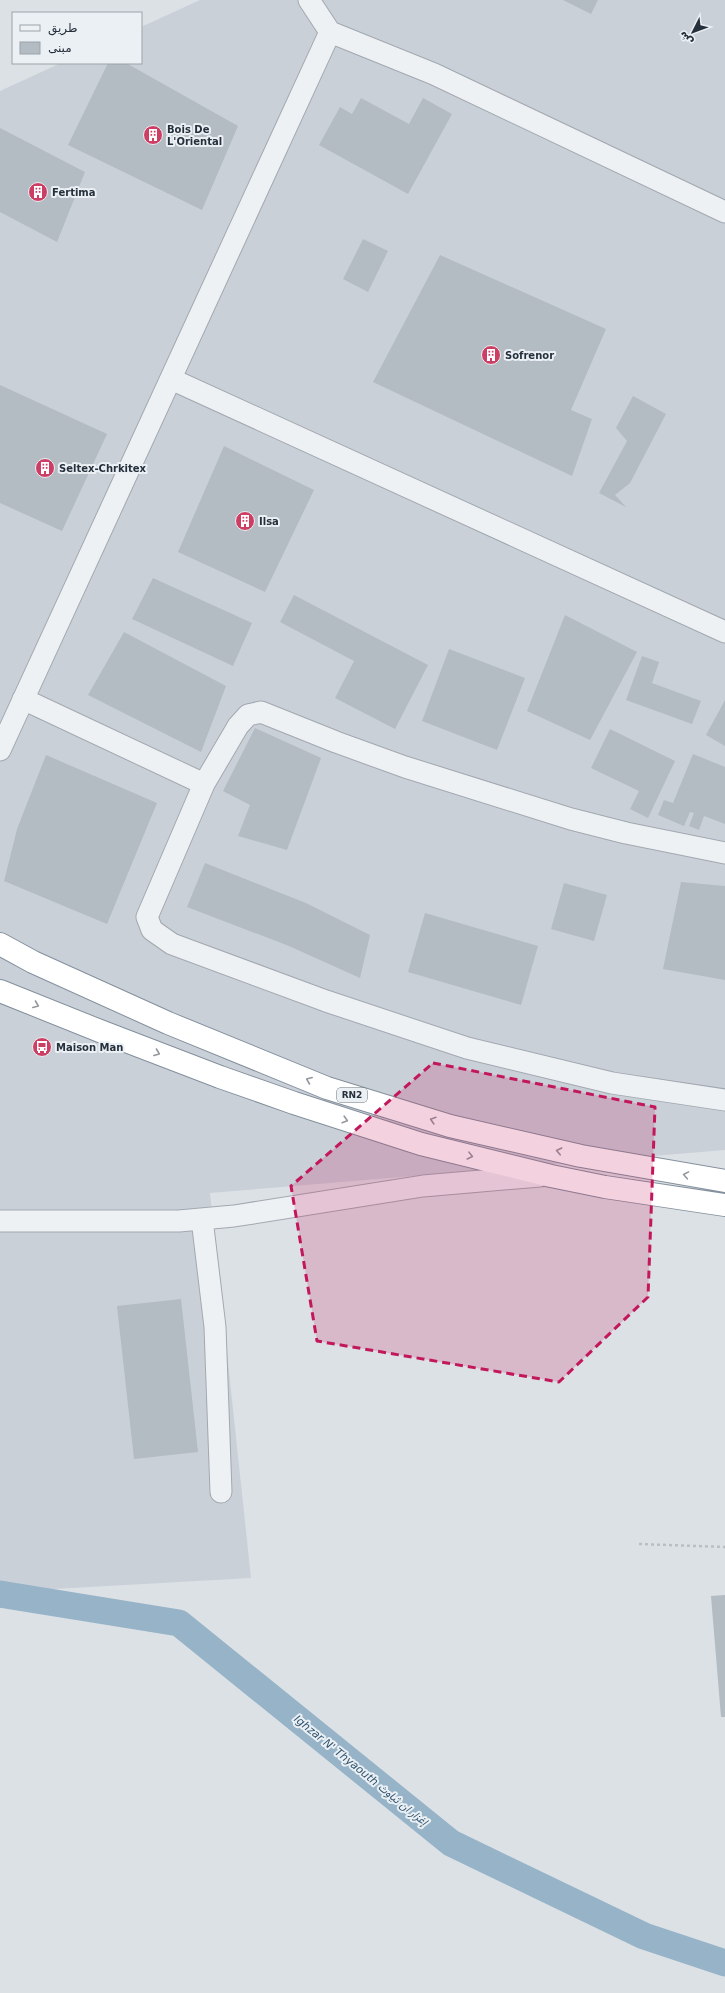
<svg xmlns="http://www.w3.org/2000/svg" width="725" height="1993" font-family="'DejaVu Sans',Vazirmatn,sans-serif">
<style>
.built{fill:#cad0d8}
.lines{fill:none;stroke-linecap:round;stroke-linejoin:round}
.river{stroke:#96b3c7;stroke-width:27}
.building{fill:#b3bbc3}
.minor-casing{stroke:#a2a8b0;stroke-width:23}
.highway-casing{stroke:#83909c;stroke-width:24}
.path{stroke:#babfc4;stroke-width:2.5;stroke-dasharray:3 3;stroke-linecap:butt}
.minor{stroke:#eef1f4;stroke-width:21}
.highway{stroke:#fff;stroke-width:22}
.oneway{stroke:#92989e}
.marked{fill:#c2185b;fill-opacity:0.2;stroke:#c2185b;stroke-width:3;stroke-dasharray:8 5;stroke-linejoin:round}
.labels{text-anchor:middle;stroke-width:4;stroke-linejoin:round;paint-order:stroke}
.shield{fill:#ebf0f4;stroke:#616a73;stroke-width:1}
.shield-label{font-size:9px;font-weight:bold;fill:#26303c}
.poi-label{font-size:10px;font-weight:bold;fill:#26303c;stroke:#ebf0f4;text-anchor:start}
.water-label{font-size:11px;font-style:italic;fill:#30546f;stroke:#ebf0f4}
</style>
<rect width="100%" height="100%" fill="#dce1e6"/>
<path class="built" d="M200 0H725V1150L210 1193 251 1578 0 1592V91L61 63H141V27Z"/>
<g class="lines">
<path class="river" d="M0 1594 179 1623 451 1843 644 1936 725 1963"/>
</g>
<path class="building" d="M563 0H598L591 14Z
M108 63H126L238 126 202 210 68 145Z
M361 98 409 124 423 98 452 114 408 194 319 145 340 107 352 114Z
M0 128 85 172 57 242 0 212Z
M363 239 388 251 368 292 343 279Z
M440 255 606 329 571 410 592 419 572 476 373 382Z
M0 385 107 434 62 531 0 503Z
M633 396 666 414 630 483 615 495 626 507 599 493 627 441 616 428Z
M224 446 314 490 265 592 178 552Z
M153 578 252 623 233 666 132 619Z
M294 595 428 665 395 729 335 698 354 661 280 622Z
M565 615 637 652 590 740 527 711Z
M124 632 226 686 201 752 88 695Z
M449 649 525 678 497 750 422 721Z
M642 656 659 662 652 683 701 701 692 724 626 700Z
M725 700V746L706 735Z
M255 728 321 758 287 850 238 836 250 805 223 791Z
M610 729 675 761 648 818 630 809 639 791 591 768Z
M693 754 725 767V824L704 816 699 830 689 826 694 813 690 812 684 826 658 815 664 800 673 803Z
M46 755 157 803 107 924 4 881 17 829Z
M205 863 306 903 370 935 360 978 289 946 187 907Z
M681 882 725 886V980L663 969Z
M564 883 607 895 594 941 551 929Z
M425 913 538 946 521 1005 408 972Z
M181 1299 198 1452 134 1459 117 1306Z
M725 1595V1717H721L711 1596Z"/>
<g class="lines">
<g class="minor-casing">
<path id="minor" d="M309 0 330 32 434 74 725 212
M171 379 725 632
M23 699 204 784
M0 750 330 32
M725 853 626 833 571 819 405 767 336 742 261 712 248 715 238 726 204 784 147 917 152 930 172 944 326 1001 467 1048 612 1083 725 1100
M202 1219 215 1327 221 1492
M0 1221H179L234 1216 423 1186 540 1176"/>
</g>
<g class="highway-casing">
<path id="highway" d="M0 944 33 962 168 1023 327 1088 450 1126 581 1156 725 1181
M0 991 100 1031 220 1077 294 1103 421 1144 551 1176 605 1187 725 1205"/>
</g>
<path class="path" d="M639 1544 725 1547"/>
<use href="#minor" class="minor"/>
<use href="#highway" class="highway"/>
</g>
<defs><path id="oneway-chevron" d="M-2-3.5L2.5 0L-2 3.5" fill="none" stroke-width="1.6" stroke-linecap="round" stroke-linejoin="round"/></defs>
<g class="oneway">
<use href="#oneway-chevron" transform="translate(36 1005) rotate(22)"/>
<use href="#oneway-chevron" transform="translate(157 1053) rotate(21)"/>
<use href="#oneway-chevron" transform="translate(309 1080) rotate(-158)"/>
<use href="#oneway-chevron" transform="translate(345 1120) rotate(17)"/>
<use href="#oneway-chevron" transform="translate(433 1120) rotate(-163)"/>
<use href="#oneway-chevron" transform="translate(559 1151) rotate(-167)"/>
<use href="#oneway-chevron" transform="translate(470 1156) rotate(14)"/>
<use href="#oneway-chevron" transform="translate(686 1175) rotate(-170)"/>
</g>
<path class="marked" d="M433 1063 655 1107 648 1297 559 1382 317 1341 291 1186Z"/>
<defs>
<g id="building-disc" transform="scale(1)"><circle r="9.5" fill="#cd3e65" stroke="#ebf0f4"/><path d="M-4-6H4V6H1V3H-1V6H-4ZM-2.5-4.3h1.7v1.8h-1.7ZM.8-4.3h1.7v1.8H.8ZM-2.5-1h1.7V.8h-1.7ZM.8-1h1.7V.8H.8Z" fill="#fff"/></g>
<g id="bus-disc" transform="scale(1)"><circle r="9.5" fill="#cd3e65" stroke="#ebf0f4"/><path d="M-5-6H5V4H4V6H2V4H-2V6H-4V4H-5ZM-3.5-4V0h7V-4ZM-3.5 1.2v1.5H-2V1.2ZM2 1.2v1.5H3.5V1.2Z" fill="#fff"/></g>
</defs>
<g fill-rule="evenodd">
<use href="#building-disc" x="153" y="135"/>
<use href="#building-disc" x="38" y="192"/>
<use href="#building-disc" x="491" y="355"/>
<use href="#building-disc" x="45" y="468"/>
<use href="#building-disc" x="245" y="521"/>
<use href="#bus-disc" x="42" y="1047"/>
</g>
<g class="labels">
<rect class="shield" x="337" y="1088" width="30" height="14" rx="3"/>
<g class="shield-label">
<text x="352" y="1098">RN2</text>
</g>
<g class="poi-label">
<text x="167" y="133">Bois De<tspan x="167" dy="12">L'Oriental</tspan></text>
<text x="52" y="196">Fertima</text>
<text x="505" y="359">Sofrenor</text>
<text x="59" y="472">Seltex-Chrkitex</text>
<text x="259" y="525">Ilsa</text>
<text x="56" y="1051">Maison Man</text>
</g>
<g class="water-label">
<text transform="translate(361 1770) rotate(39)" y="4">Ighzar N' Thyaouth إغزار ان ثياوث</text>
</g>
</g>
<rect x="12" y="12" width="130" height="52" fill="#ebf0f4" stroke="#9ca3aa"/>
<rect x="20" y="25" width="20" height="6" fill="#eef1f4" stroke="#9ca3aa"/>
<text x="48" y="32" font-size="12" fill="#26303c">طريق</text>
<rect x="20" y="42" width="20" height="12" fill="#b3bbc3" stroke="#9ca3aa"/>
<text x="48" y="52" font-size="12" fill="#26303c">مبنى</text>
<g transform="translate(693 32) rotate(228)" stroke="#ebf0f4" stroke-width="3" paint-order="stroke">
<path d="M0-3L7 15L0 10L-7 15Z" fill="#26303c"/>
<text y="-6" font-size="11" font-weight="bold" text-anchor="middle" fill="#26303c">ش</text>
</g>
</svg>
